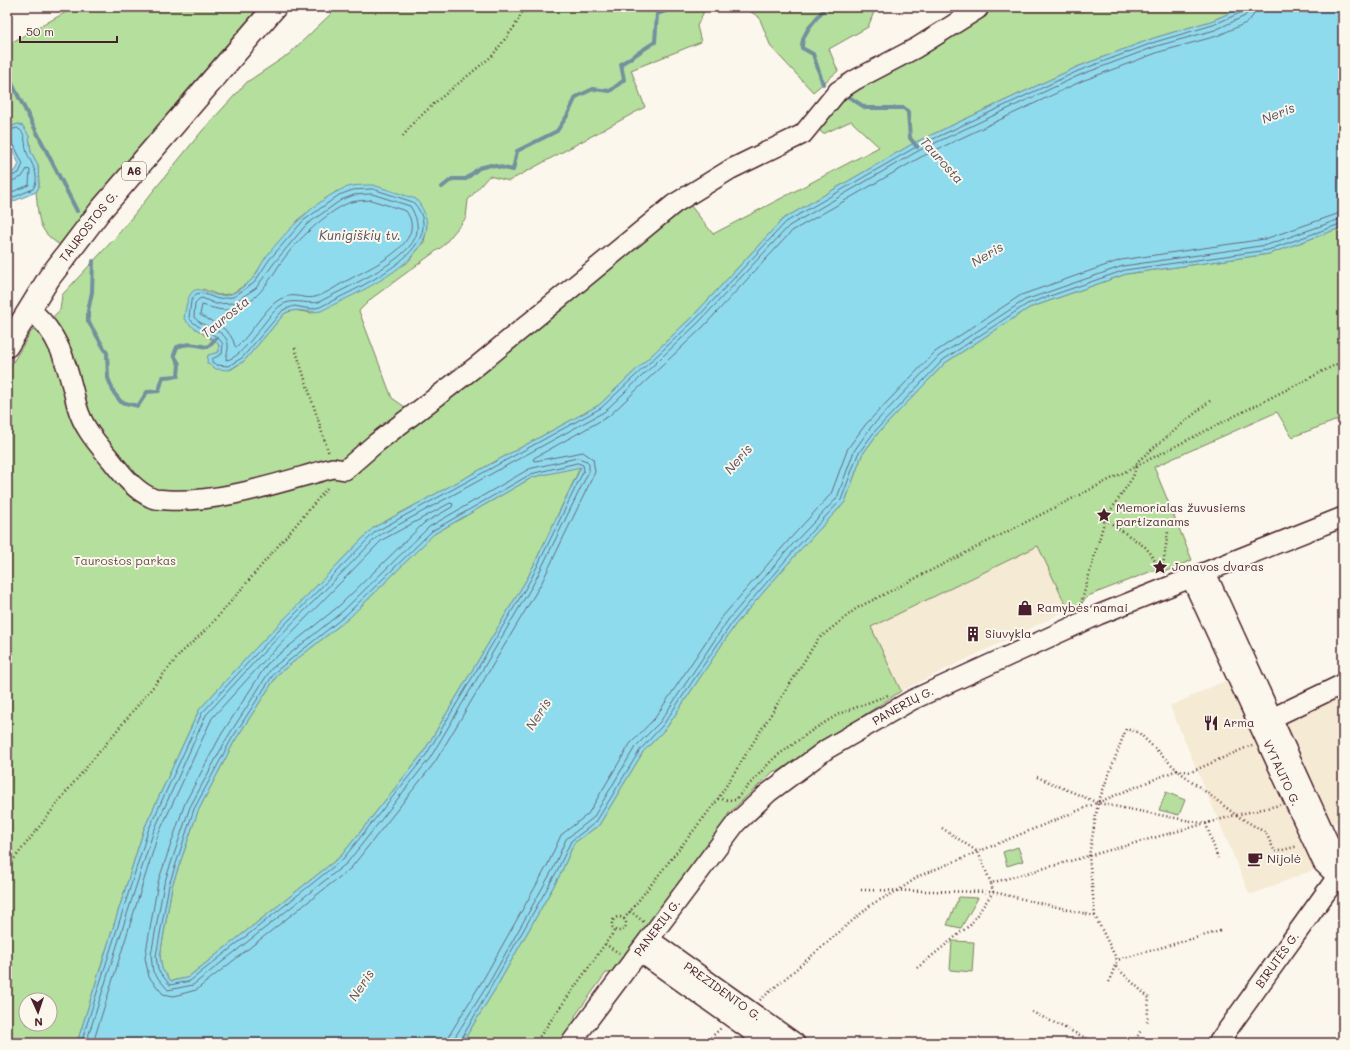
<svg xmlns="http://www.w3.org/2000/svg" width="1350" height="1050" font-family="Mali,sans-serif">
<style>
.built{fill:#f5ead4}
.green{fill:#b4df9c;stroke:#7f7f64;fill-rule:evenodd}
.water{fill:#8fdbee;stroke:#7390a0;fill-rule:evenodd}
.lines{fill:none;stroke-linecap:round;stroke-linejoin:round}
.shore{stroke:#666a79;stroke-width:1}
.stream{stroke:#7390a0;stroke-width:4}
.minor-casing{stroke:#4a1f2b;stroke-width:22}
.highway-casing{stroke:#4a1f2b;stroke-width:25}
.path{stroke:#4a1f2b;stroke-width:2.5;stroke-dasharray:1 3;stroke-linecap:butt}
.minor{stroke:#fbf7ec;stroke-width:19}
.highway{stroke:#fbf7ec;stroke-width:22}
.labels{text-anchor:middle;stroke-width:4;stroke-linejoin:round;paint-order:stroke}
.shield{fill:#fbf7ec;stroke:#7f6065;stroke-width:1}
.shield-label{font-size:11px;font-weight:bold;fill:#4a1f2b}
.street-label{font-size:12px;fill:#4a1f2b;stroke:#fbf7ec}
.poi-label{font-size:12px;fill:#4a1f2b;stroke:#fbf7ec;text-anchor:start}
.park-label{font-size:12px;fill:#644f47;stroke:#fbf7ec}
.water-label{font-size:13px;font-style:italic;fill:#5b4e5c;stroke:#fbf7ec}
</style>
<rect width="100%" height="100%" fill="#fbf7ec"/>
<filter id="ink" filterUnits="userSpaceOnUse"><feTurbulence type="fractalNoise" baseFrequency=".025" numOctaves="2"/><feDisplacementMap in="SourceGraphic" scale="8" xChannelSelector="R" yChannelSelector="G"/><feConvolveMatrix kernelMatrix="1 2 1 2 8 2 1 2 1" color-interpolation-filters="sRGB"/></filter>
<g filter="url(#ink)">
<path class="built" d="M1038 546 1068 610 901 691 871 627Z
M1260 665 1284 720 1343 691V820L1319 832 1331 863 1250 895 1170 706Z"/>
<path class="green" d="M75 7H261L184 94 60 245C36 230 39 217 36 192L39 187 38 165 31 152 29 136 18 124 7 128V45Z
M338 7H706L697 26 701 42 631 70 645 107 509 181 489 176 468 200 466 218 443 246 372 298 359 311 392 398 421 418 687 201 713 234 879 147 851 121 823 134 816 127 846 91 994 7H1244L1211 21 1154 38 1077 67 914 143 783 219 693 316 599 405 373 528 252 652 199 710 144 829 77 1043H7V372L31 332 35 328 40 329 60 310 62 295 115 238 202 131 247 82 289 54ZM337 191 427 226 424 242 407 263 312 313 294 310 285 313 244 361 230 370 213 354 219 352V345C214 339 207 338 201 332L203 289 218 295 231 294 251 281 266 258 300 218ZM26 1000H50V1024H26Z
M743 7H876L868 27 829 49 838 71 813 92 771 47 759 17Z
M1343 227V418L1292 437 1277 412 1154 467 1192 560 1164 572 1152 571 1088 596 1079 606 1068 610 1038 546 871 627 901 691 779 771H774L728 814 727 819 612 973H606L575 1016 576 1023 562 1043H462L497 986 561 873 574 843 599 825 643 752 667 727 735 625 799 551 845 502 862 455 878 433 945 363 1029 308 1126 274 1269 254Z
M581 466 528 577 423 753 341 856 187 978 171 981 162 969 160 956 172 886 198 811 234 742 278 674 349 618 434 534 533 477Z
M1166 792 1185 800 1179 815 1159 810Z
M1018 847 1023 861 1007 866 1003 852Z
M959 897 978 898 961 928 947 925Z
M952 941 974 942 972 972 950 970Z"/>
<path class="water" d="M1244 7H1343V227L1269 254 1126 274 1029 308 945 363 878 433 862 455 845 502 799 551 735 625 667 727 643 752 599 825 574 843 561 873 497 986 462 1043H77L144 829 199 710 252 652 373 528 599 405 693 316 783 219 914 143 1077 67 1154 38 1211 21ZM581 467 528 577 423 753 341 856 187 978 171 981 162 969 160 956 172 886 198 811 234 742 278 674 349 618 434 534 533 477Z
M18 124 23 126 29 136 31 152 38 165 39 187 36 192 7 204V175L16 170 19 164 7 138V128Z
M373 185 416 199C460 253 357 292 321 311 306 314 300 307 285 313L244 361 229 370 216 369 207 363 208 355 219 352V345C212 335 195 332 184 319 191 265 206 304 231 294 237 292 244 286 249 282 257 276 260 265 266 257 284 233 323 192 352 186 359 185 366 185 373 185Z"/>
<g class="lines">
<path class="shore" d="M7 131 17 128C27 132 24 145 27 153 32 165 41 176 33 189L7 200
M7 138 12 141 23 164 19 173 7 178
M7 183 22 177 27 169 30 170 29 185 7 194
M373 189 413 202C456 249 350 291 320 307L311 309 294 306 283 310 242 358 228 366 217 365 212 362V359L222 354 223 344C216 332 198 330 189 318L191 301 196 294 202 293 218 299 233 297 254 283 269 260 303 221 339 195 353 190Z
M372 194 410 206C416 215 420 228 415 238 404 263 343 289 319 302 305 305 292 297 280 306 266 316 243 359 226 360 226 355 229 350 228 344 226 329 202 328 194 317L195 303 199 299 202 298 216 304 233 303 256 288 274 263 306 225 341 200 354 195Z
M371 200 406 211C429 243 371 267 350 279 339 284 327 294 315 297 301 300 294 290 277 301 265 309 249 336 237 347L235 346C231 328 214 323 200 315L202 305C214 308 223 312 235 309 255 303 268 283 278 267 292 245 321 217 344 205 353 200 362 201 371 200Z
M578 458 587 461 589 465V471L535 581 430 758 347 863 193 985 168 990 153 972 151 955 164 884 190 807 227 738 271 669 343 611 429 527 529 469Z
M578 463 583 465 584 470 531 579 426 755 343 859 190 981 170 985 158 970 156 956 169 885 194 809 231 740 275 672 346 615 432 531 531 474Z
M81 1043 148 831 202 713 255 655 375 532 601 408 696 319 786 222 916 147 1078 71 1155 42 1213 25 1242 12 1244 7
M86 1043 153 833 206 715 258 658 378 536 604 412 699 322 789 226 918 151 1080 75 1157 46 1215 30 1245 16 1248 12 1249 7
M93 1043 158 835 212 718 263 662 382 540 450 503 453 504 452 507 424 523 339 606 267 664 221 735 185 803 158 882 145 958 149 977 163 994 174 996 196 990 351 868 435 762 541 584 595 472 593 459 583 452 535 461 533 460 534 458 609 416 703 327 792 231 921 157 1082 81 1159 52 1217 36 1246 23 1253 16 1255 7
M448 1043 450 1034 484 978 547 866 561 835 588 814 630 744 655 718 723 616 788 541 831 494 848 448 866 424 935 352 1021 295 1121 260 1265 239 1343 212
M454 1043 455 1037 490 981 553 869 566 839 593 818 635 747 660 722 728 620 792 545 837 498 854 451 871 427 939 356 1025 300 1123 266 1267 245 1343 218
M459 1043 557 871 571 841 596 822 640 750 663 725 732 623 796 548 841 500 858 454 875 431 943 360 1027 304 1125 270 1268 250 1343 223"/>
<path class="stream" d="M7 74 77 211
M823 84 813 54 802 48C801 33 817 18 826 7
M849 97 866 108H904L908 112 910 138 917 147
M442 187 452 179H466L479 168 491 165 513 170 517 151 557 131 567 116 576 97 593 89 610 91 624 80 621 64 655 42 657 14 676 7
M93 261 92 292 88 311V321L107 353 108 378 114 393 121 402 138 406 147 392 159 391 163 377 178 376 179 364 174 355 177 347C188 342 196 345 208 347L216 338"/>
<g class="minor-casing">
<g id="minor">
<path d="M29 309C61 333 68 370 77 406 83 428 97 443 111 460 123 475 134 490 152 498 156 500 162 499 167 500 222 503 280 482 333 468L345 470 376 443 478 365 674 204 731 169 803 134 838 91 855 80 916 48 978 9"/>
<path d="M1206 573 1333 852 1337 877"/>
<path id="s1" d="M1191 578 1323 863 1343 882"/>
<path d="M1272 718 1343 684"/>
<path id="s2" d="M650 940 795 1043"/>
<path d="M640 952 768 1043"/>
<path id="s3" d="M571 1043 736 823 768 793 827 749 912 700 1098 615 1343 517"/>
<path id="s4" d="M1218 1043 1337 877"/>
</g>
</g>
<g class="highway-casing">
<g id="highway">
<path id="s5" d="M7 346 49 278 100 211 275 7"/>
</g>
</g>
<path class="path" d="M403 136 414 122 437 101 492 56 515 26 525 7
M295 348 329 454
M1105 519 1133 477 1138 461 1211 400
M1162 573 1168 532
M1080 607 1105 519 1145 547 1152 555 1160 573
M1037 777 1098 803 1206 824 1218 858
M718 799 735 800 774 758 814 729 839 714 888 695
M942 828 978 852 991 883
M7 868 71 786 181 653 210 626 329 486
M861 890 993 892 1095 916 1117 960 1220 931
M630 911 644 922
M1095 916 1089 856 1098 803 1126 729 1138 732 1177 770 1191 772 1252 745
M612 924a7 7 0 1 1 14 0a7 7 0 1 1-14 0Z
M624 919 716 802 818 639 857 608 1343 361
M605 944 619 953
M1116 967 1149 998 1147 1022
M917 968 970 925 993 892 991 883 1236 815 1266 833 1275 852 1298 846
M1109 982 1117 960
M760 1000 872 904 899 890 919 876 1177 770 1236 815 1280 805
M1032 1012 1096 1043
M535 1043 615 930
M705 1043 721 1028
M1134 1043 1141 1030"/>
<use href="#minor" class="minor"/>
<use href="#highway" class="highway"/>
</g>
</g>
<defs>
<g id="sight-bare" transform="scale(1.2)"><path d="M0-6L1.8-2.2L6-1.7L2.9 1.2L3.7 5.4L0 3.3L-3.7 5.4L-2.9 1.2L-6-1.7L-1.8-2.2Z" fill="#4a1f2b" stroke="#fbf7ec" stroke-width="2.5" paint-order="stroke"/></g>
<g id="shop-bare" transform="scale(1.2)"><path d="M-5-2.5h2.3a2.7 3.5 0 0 1 5.4 0H5L5.5 6h-11ZM-1.5-2.5h3a1.5 2.3 0 0 0-3 0Z" fill="#4a1f2b" stroke="#fbf7ec" stroke-width="2.5" paint-order="stroke"/></g>
<g id="building-bare" transform="scale(1.2)"><path d="M-4-6H4V6H1V3H-1V6H-4ZM-2.5-4.3h1.7v1.8h-1.7ZM.8-4.3h1.7v1.8H.8ZM-2.5-1h1.7V.8h-1.7ZM.8-1h1.7V.8H.8Z" fill="#4a1f2b" stroke="#fbf7ec" stroke-width="2.5" paint-order="stroke"/></g>
<g id="restaurant-bare" transform="scale(1.2)"><path d="M-5-6h1v4h1v-4h1v4h1v-4h1v5L-1.5 .5V6h-2V.5L-5-1ZM5-6V6H3V1.5H1.5Q1.5-4 5-6Z" fill="#4a1f2b" stroke="#fbf7ec" stroke-width="2.5" paint-order="stroke"/></g>
<g id="cafe-bare" transform="scale(1.2)"><path d="M-5.5-4.5H6V0H3Q3 3.5 0 3.5H-2.5Q-5.5 3.5-5.5 0ZM3-3.2v2h1.7v-2ZM-6 4.5H4V6H-6Z" fill="#4a1f2b" stroke="#fbf7ec" stroke-width="2.5" paint-order="stroke"/></g>
</defs>
<g fill-rule="evenodd">
<use href="#sight-bare" x="1104" y="515"/>
<use href="#sight-bare" x="1160" y="567"/>
<use href="#shop-bare" x="1025" y="608"/>
<use href="#building-bare" x="973" y="634"/>
<use href="#restaurant-bare" x="1211" y="723"/>
<use href="#cafe-bare" x="1255" y="859"/>
</g>
<g class="labels">
<rect class="shield" x="122" y="162" width="24" height="18" rx="3"/>
<g class="shield-label">
<text x="134" y="175">A6</text>
</g>
<g class="street-label">
<text dy="4" stroke="none"><textPath href="#s5" startOffset="145">TAUROSTOS G.</textPath></text>
<text dy="4" stroke="none"><textPath href="#s3" startOffset="480">PANERIŲ G.</textPath></text>
<text dy="4" stroke="none"><textPath href="#s1" startOffset="215">VYTAUTO G.</textPath></text>
<text dy="4" stroke="none"><textPath href="#s3" startOffset="144">PANERIŲ G.</textPath></text>
<text dy="4" stroke="none"><textPath href="#s4" startOffset="102">BIRUTĖS G.</textPath></text>
<text dy="4" stroke="none"><textPath href="#s2" startOffset="89">PREZIDENTO G.</textPath></text>
</g>
<g class="poi-label">
<text x="1116" y="512">Memorialas žuvusiems<tspan x="1116" dy="14">partizanams</tspan></text>
<text x="1172" y="571">Jonavos dvaras</text>
<text x="1037" y="612">Ramybės namai</text>
<text x="985" y="638">Siuvykla</text>
<text x="1223" y="727">Arma</text>
<text x="1267" y="863">Nijolė</text>
</g>
<g class="park-label">
<text x="125" y="565">Taurostos parkas</text>
</g>
<g class="water-label">
<text transform="translate(1278 113) rotate(-22)" y="5">Neris</text>
<text transform="translate(942 160) rotate(48)" y="5">Taurosta</text>
<text x="360" y="240">Kunigiškių tv.</text>
<text transform="translate(987 254) rotate(-31)" y="5">Neris</text>
<text transform="translate(225 317) rotate(-39)" y="5">Taurosta</text>
<text transform="translate(738 459) rotate(-49)" y="5">Neris</text>
<text transform="translate(538 714) rotate(-57)" y="5">Neris</text>
<text transform="translate(361 985) rotate(-57)" y="5">Neris</text>
</g>
</g>
<rect width="1350" height="1050" fill="none" stroke="#fbf7ec" stroke-width="24"/>
<rect x="12" y="12" width="1326" height="1026" fill="none" stroke="#4a1f2b" stroke-width="1.5" filter="url(#ink)"/>
<g transform="translate(38 1012) rotate(177)"><circle r="19" fill="#fbf7ec" stroke="#b4a19f"/>
<path d="M0-3L7 15L0 10L-7 15Z" fill="#4a1f2b"/>
<text y="-6" font-size="11" font-weight="bold" text-anchor="middle" fill="#4a1f2b">N</text>
</g>
<path d="M20 36v6h97v-6" fill="none" stroke="#4a1f2b" stroke-width="2"/>
<text x="26" y="36" font-size="12" fill="#4a1f2b" stroke="#fbf7ec" stroke-width="3" paint-order="stroke">50 m</text>
</svg>
